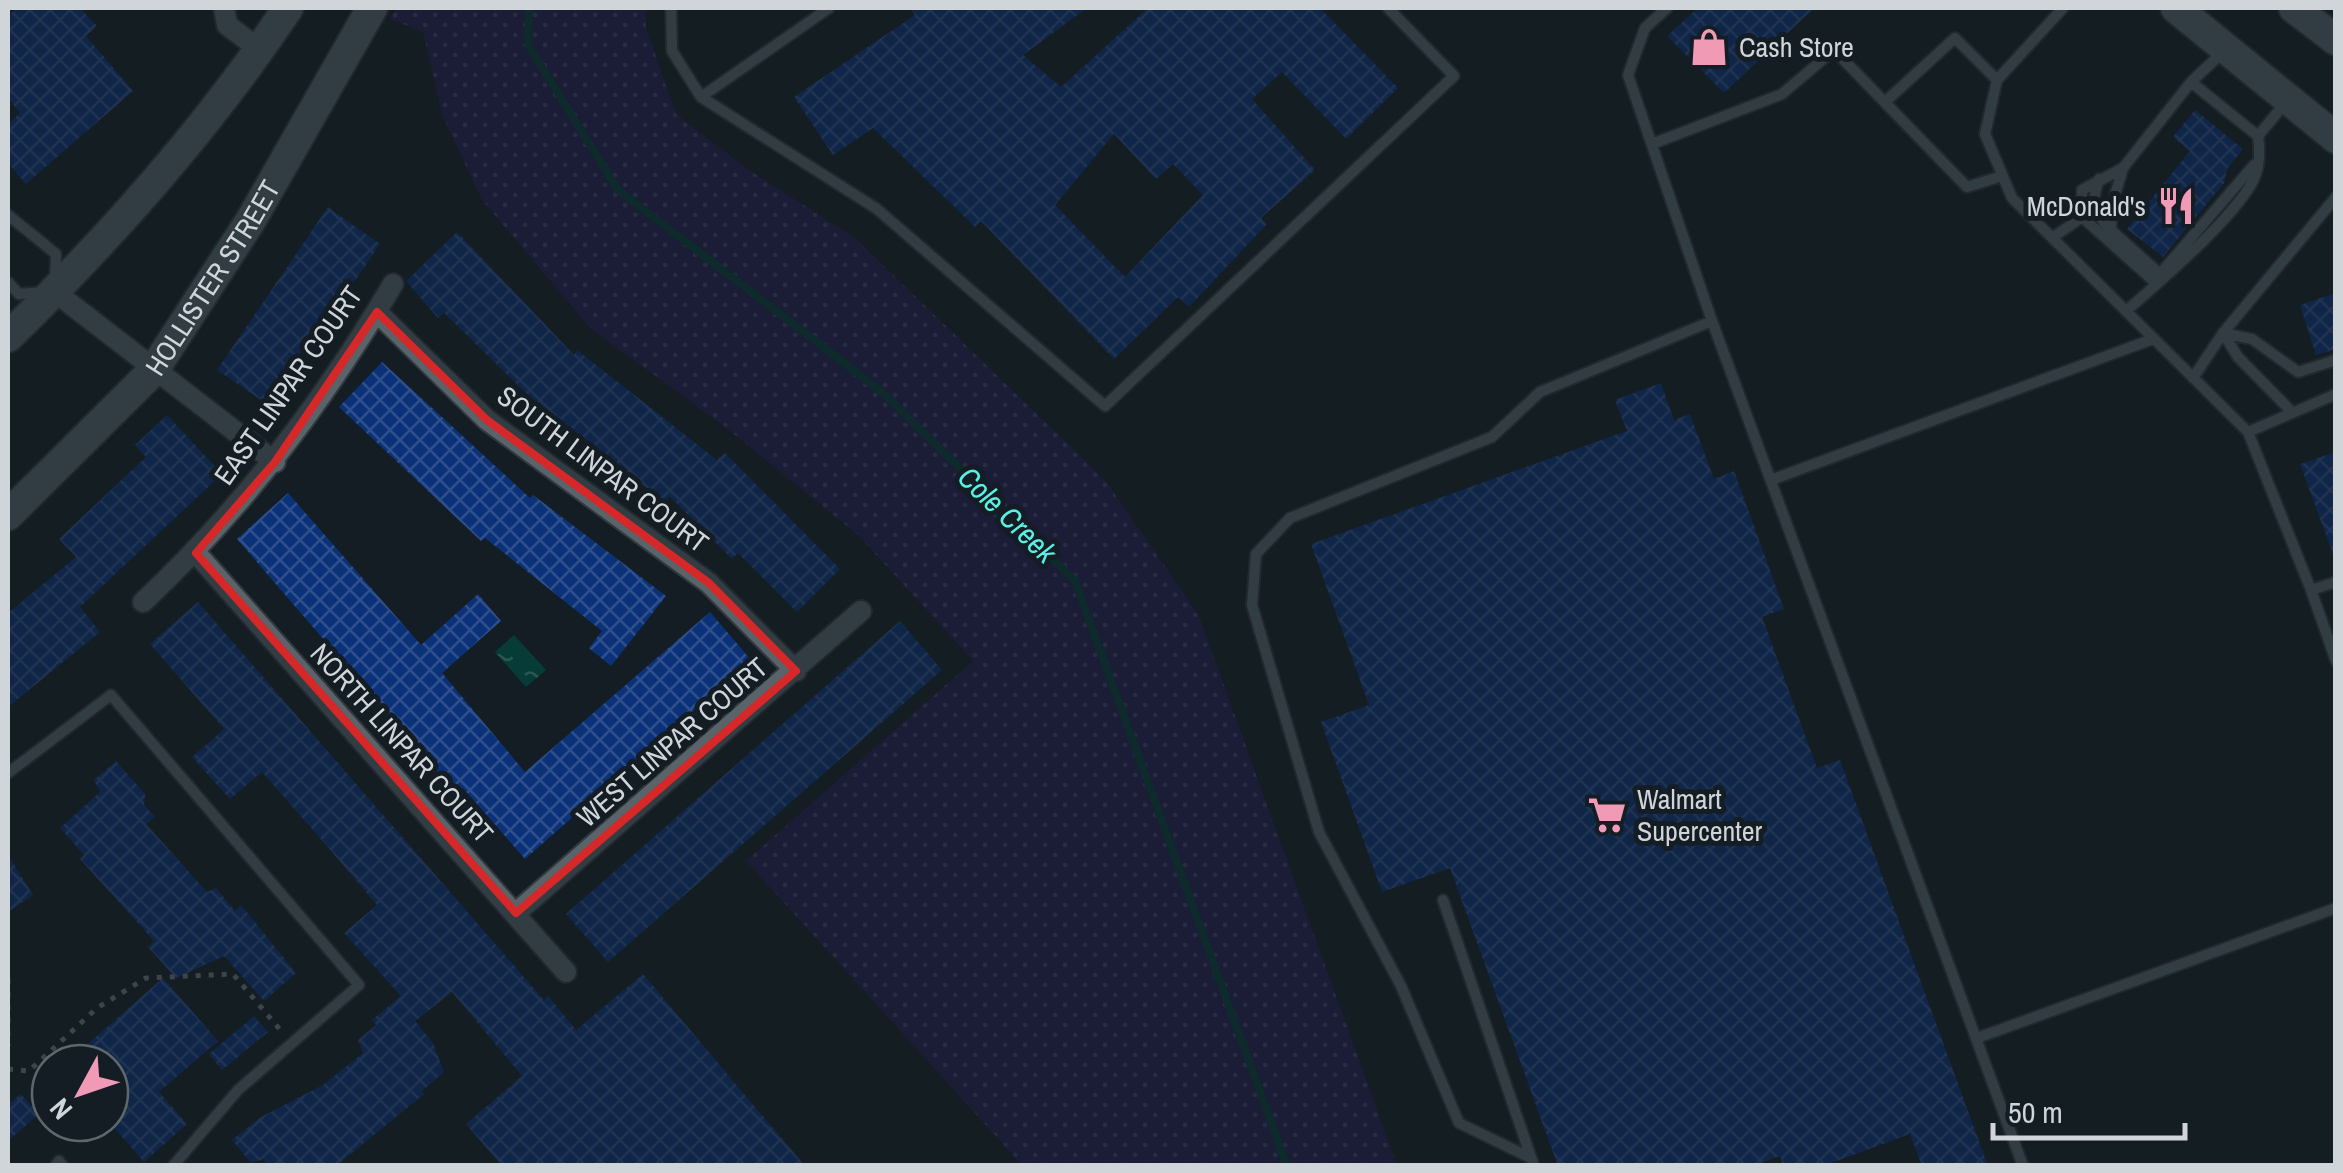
<svg xmlns="http://www.w3.org/2000/svg" width="2343" height="1173" font-family="'Archivo Narrow',sans-serif">
<style>
.grass{fill:url(#grass-dots)}
.water{fill:url(#water-ripples)}
.lines{fill:none;stroke-linecap:round;stroke-linejoin:round}
.stream{stroke:#073b37;stroke-width:8}
.building{fill:url(#building-cross-hatch);fill-rule:evenodd}
.lane-casing{stroke:#33383d;stroke-width:14}
.street-casing{stroke:#33383d;stroke-width:24}
.secondary-casing{stroke:#33383d;stroke-width:34}
.path{stroke:#6f767b;stroke-width:5;stroke-dasharray:5 8;stroke-linecap:butt}
.lane{stroke:#58636a;stroke-width:10}
.street{stroke:#58636a;stroke-width:20}
.secondary{stroke:#58636a;stroke-width:30}
.marked{fill:none;stroke:#d62828;stroke-width:8;stroke-linejoin:round}
.labels{text-anchor:middle;stroke-width:10;stroke-linejoin:round;paint-order:stroke}
.poi-label{font-size:28px;fill:#cfd5d9;stroke:#141d23;text-anchor:start}
.street-label{font-size:28px;fill:#cfd5d9;stroke:#141d23}
.water-label{font-size:30px;font-style:italic;fill:#5af0e5;stroke:#141d23}
</style>
<defs>
<pattern id="grass-dots" width="8" height="8" patternUnits="userSpaceOnUse" patternTransform="scale(2.5)"><rect width="8" height="8" fill="#241c4f"/><path d="M2 2h.1M6 6h.1" fill="none" stroke="#433c68" stroke-width="1.8" stroke-linecap="round"/></pattern>
<pattern id="water-ripples" width="26" height="14" patternUnits="userSpaceOnUse" patternTransform="scale(2.5)"><rect width="26" height="14" fill="#073b37"/><path d="M2 4q2-2 4 0t4 0M15 11q2-2 4 0t4 0" fill="none" stroke="#2a5653"/></pattern>
<pattern id="building-cross-hatch" width="8" height="8" patternUnits="userSpaceOnUse" patternTransform="scale(2.5)"><rect width="8" height="8" fill="#0b3279"/><path d="M0 0l8 8M0 8l8-8" fill="none" stroke="#2e4f8b"/></pattern>
</defs>
<rect width="100%" height="100%" fill="#141d23"/>
<path class="grass" d="M397 8H646V28L676 114 746 168 855 238 1105 480 1199 616 1397 1165H1022L746 861 973 661 859 536 724 426 591 329 482 200 442 115 423 32 390 19Z"/>
<path class="water" d="M514 635 546 670 526 687 495 652Z"/>
<g class="lines">
<path class="stream" d="M529 8 528 45 618 190 882 392 1075 581 1287 1166"/>
</g>
<path class="building" d="M17 8H80L97 26 86 36 133 91 26 184 8 163V124L20 113 8 98V16Z
M910 8H1087L1023 55 1061 87 1148 8H1320L1398 88 1346 139 1282 72 1252 99 1315 170 1261 218 1267 224 1189 307 1178 297 1114 359 981 221 975 227 873 128 833 155 794 97 915 15ZM1114 134 1156 179 1173 164 1203 195 1125 277 1055 205Z
M1698 8H1814L1724 93 1667 36Z
M2195 110 2243 149 2227 169 2224 183 2163 257 2127 229 2190 151 2173 137Z
M328 207 380 244 270 406 217 370Z
M457 232 574 355 577 350 717 460 725 453 840 569 797 612 738 553 732 559 669 496 665 502 527 394 444 313 438 318 406 281Z
M2336 293V349L2316 355 2300 305Z
M382 362 530 498 533 495 666 596 611 666 589 648 602 631 485 538 481 541 339 407Z
M1661 383 1674 420 1690 414 1714 479 1734 471 1784 609 1762 617 1817 768 1840 760 1988 1166H1922L1910 1134 1823 1166H1783L1780 1156 1753 1166H1558L1450 868 1382 892 1321 722 1369 705 1311 544 1627 431 1615 400Z
M167 415 222 474 80 607 100 632 8 707V613L76 557 59 539 146 457 135 445Z
M2336 452V554H2333L2300 464Z
M288 493 421 645 478 594 501 621 442 673 525 772 710 612 751 660 525 859 463 788 454 795 368 693 362 698 342 674 349 669 237 539Z
M198 602 544 1000 548 996 576 1030 643 974 805 1166H502L466 1124 522 1076 452 992 415 1021 433 1043 444 1072 422 1091 424 1094 336 1166H268L263 1159 251 1163 232 1140 261 1117 323 1085 363 1053 358 1040 376 1025 372 1020 401 996 344 933 377 905 327 846 262 772 230 799 192 757 224 729 150 644Z
M900 621 942 670 608 962 566 914Z
M116 761 145 794 144 805 155 817 146 824 207 892 216 888 235 911 241 905 296 973 264 1001 224 956 176 978 148 947 154 941 80 859 84 855 60 828 100 792 94 780Z
M8 855 33 895 8 912Z
M163 978 218 1041 159 1092 187 1124 144 1162 110 1123V1063H66Z
M254 1016 268 1032 222 1070 209 1054Z
M21 1094 39 1114 8 1141V1105Z"/>
<g class="lines">
<g class="lane-casing">
<path id="lane" d="M671 8 672 51 701 97 877 209 1105 406 1454 76 1388 8
M1667 8 1645 28 1628 75 1712 321 2023 1166
M2063 8 1997 80 1985 134 2012 198 2248 432 2311 590 2336 582
M701 97 829 8
M1885 102 1955 38 1997 80
M2258 136 2286 102
M1652 144 1782 94 1834 50 1967 187 2002 176
M2123 168 2112 205 2111 230 2160 274 2254 165
M2099 179C2091 202 2093 212 2110 229
M8 215 56 254 55 280
M2082 217 2157 284
M2052 238 2082 217V190L2123 168 2191 82 2224 51
M8 282 19 294 44 292
M2126 311C2157 284 2243 211 2256 174 2260 161 2260 150 2258 136L2191 82
M2223 333 2252 339 2298 372 2336 360
M2223 333 2238 357 2291 411
M2193 378 2223 333 2336 197
M2248 432 2336 394
M1771 480 2153 339
M2311 590 2336 661
M8 773 111 695 359 985 238 1090 173 1166
M1443 900 1534 1166
M1977 1038 2336 908
M1531 1158 1459 1123 1401 986 1319 832 1252 605 1256 554 1290 518 1492 437 1540 392 1712 321
M55 1166 59 1161 63 1166"/>
</g>
<g class="street-casing">
<path id="street" d="M224 8 227 25 259 49
M55 292 275 462
M377 312 487 420 709 583 796 671
M196 553 566 972
M143 602C242 509 324 401 393 284
M516 913 861 611"/>
</g>
<g class="secondary-casing">
<g id="secondary">
<path d="M2176 8 2336 138"/>
<path d="M2294 8 2336 40"/>
<path d="M8 337C110 238 209 126 288 8"/>
<path id="s1" d="M8 515 153 371 251 220 372 8"/>
</g>
</g>
<path class="path" d="M8 979V1046
M8 1069 29 1071 97 1008 146 978 233 974 282 1032"/>
<use href="#lane" class="lane"/>
<use href="#street" class="street"/>
<use href="#secondary" class="secondary"/>
</g>
<path d="M0 0H2343V1173H0ZM377 312 487 420 709 583 796 671 516 913 196 553 275 462Z" fill="#141d23" fill-opacity=".55" fill-rule="evenodd"/>
<path class="marked" d="M377 312 487 420 709 583 796 671 516 913 196 553 275 462Z"/>
<defs>
<g id="shop-bare" transform="scale(3)"><path d="M-5-2.5h2.3a2.7 3.5 0 0 1 5.4 0H5L5.5 6h-11ZM-1.5-2.5h3a1.5 2.3 0 0 0-3 0Z" fill="#f09ab6" stroke="#141d23" stroke-width="2.5" paint-order="stroke"/></g>
<g id="restaurant-bare" transform="scale(3)"><path d="M-5-6h1v4h1v-4h1v4h1v-4h1v5L-1.5 .5V6h-2V.5L-5-1ZM5-6V6H3V1.5H1.5Q1.5-4 5-6Z" fill="#f09ab6" stroke="#141d23" stroke-width="2.5" paint-order="stroke"/></g>
<g id="supermarket-bare" transform="scale(3)"><path d="M-6-5.5h2.5l.6 2H6L4.5 2H-2.5L-4.4-4H-6ZM-1.5 3.2a1.3 1.3 0 1 0 .1 0ZM3 3.2a1.3 1.3 0 1 0 .1 0Z" fill="#f09ab6" stroke="#141d23" stroke-width="2.5" paint-order="stroke"/></g>
</defs>
<g fill-rule="evenodd">
<use href="#shop-bare" x="1709" y="47"/>
<use href="#restaurant-bare" x="2176" y="206"/>
<use href="#supermarket-bare" x="1607" y="815"/>
</g>
<g class="labels">
<g class="poi-label">
<text x="1739" y="57">Cash Store</text>
<text x="2146" y="216" text-anchor="end">McDonald's</text>
<text x="1637" y="809">Walmart<tspan x="1637" dy="32">Supercenter</tspan></text>
</g>
<g class="street-label">
<text dy="10" stroke="none"><textPath href="#s1" startOffset="315">HOLLISTER STREET</textPath></text>
<text transform="translate(288 385) rotate(-55)" y="10">EAST LINPAR COURT</text>
<text transform="translate(603 469) rotate(37)" y="10">SOUTH LINPAR COURT</text>
<text transform="translate(672 742) rotate(-41)" y="10">WEST LINPAR COURT</text>
<text transform="translate(402 743) rotate(48)" y="10">NORTH LINPAR COURT</text>
</g>
<g class="water-label">
<text transform="translate(1007 515) rotate(44)" y="10">Cole Creek</text>
</g>
</g>
<rect width="2343" height="1173" fill="none" stroke="#cfd5d9" stroke-width="20"/>
<g transform="translate(80 1093) rotate(230)"><circle r="48" fill="#141d23" stroke="#5f676c" stroke-width="2.5"/>
<path d="M0-8L18 38L0 25L-18 38Z" fill="#f09ab6"/>
<text y="-15" font-size="28" font-weight="bold" text-anchor="middle" fill="#cfd5d9">N</text>
</g>
<path d="M1993 1123v15h192v-15" fill="none" stroke="#cfd5d9" stroke-width="5"/>
<text x="2008" y="1123" font-size="30" fill="#cfd5d9" stroke="#141d23" stroke-width="8" paint-order="stroke">50 m</text>
</svg>
